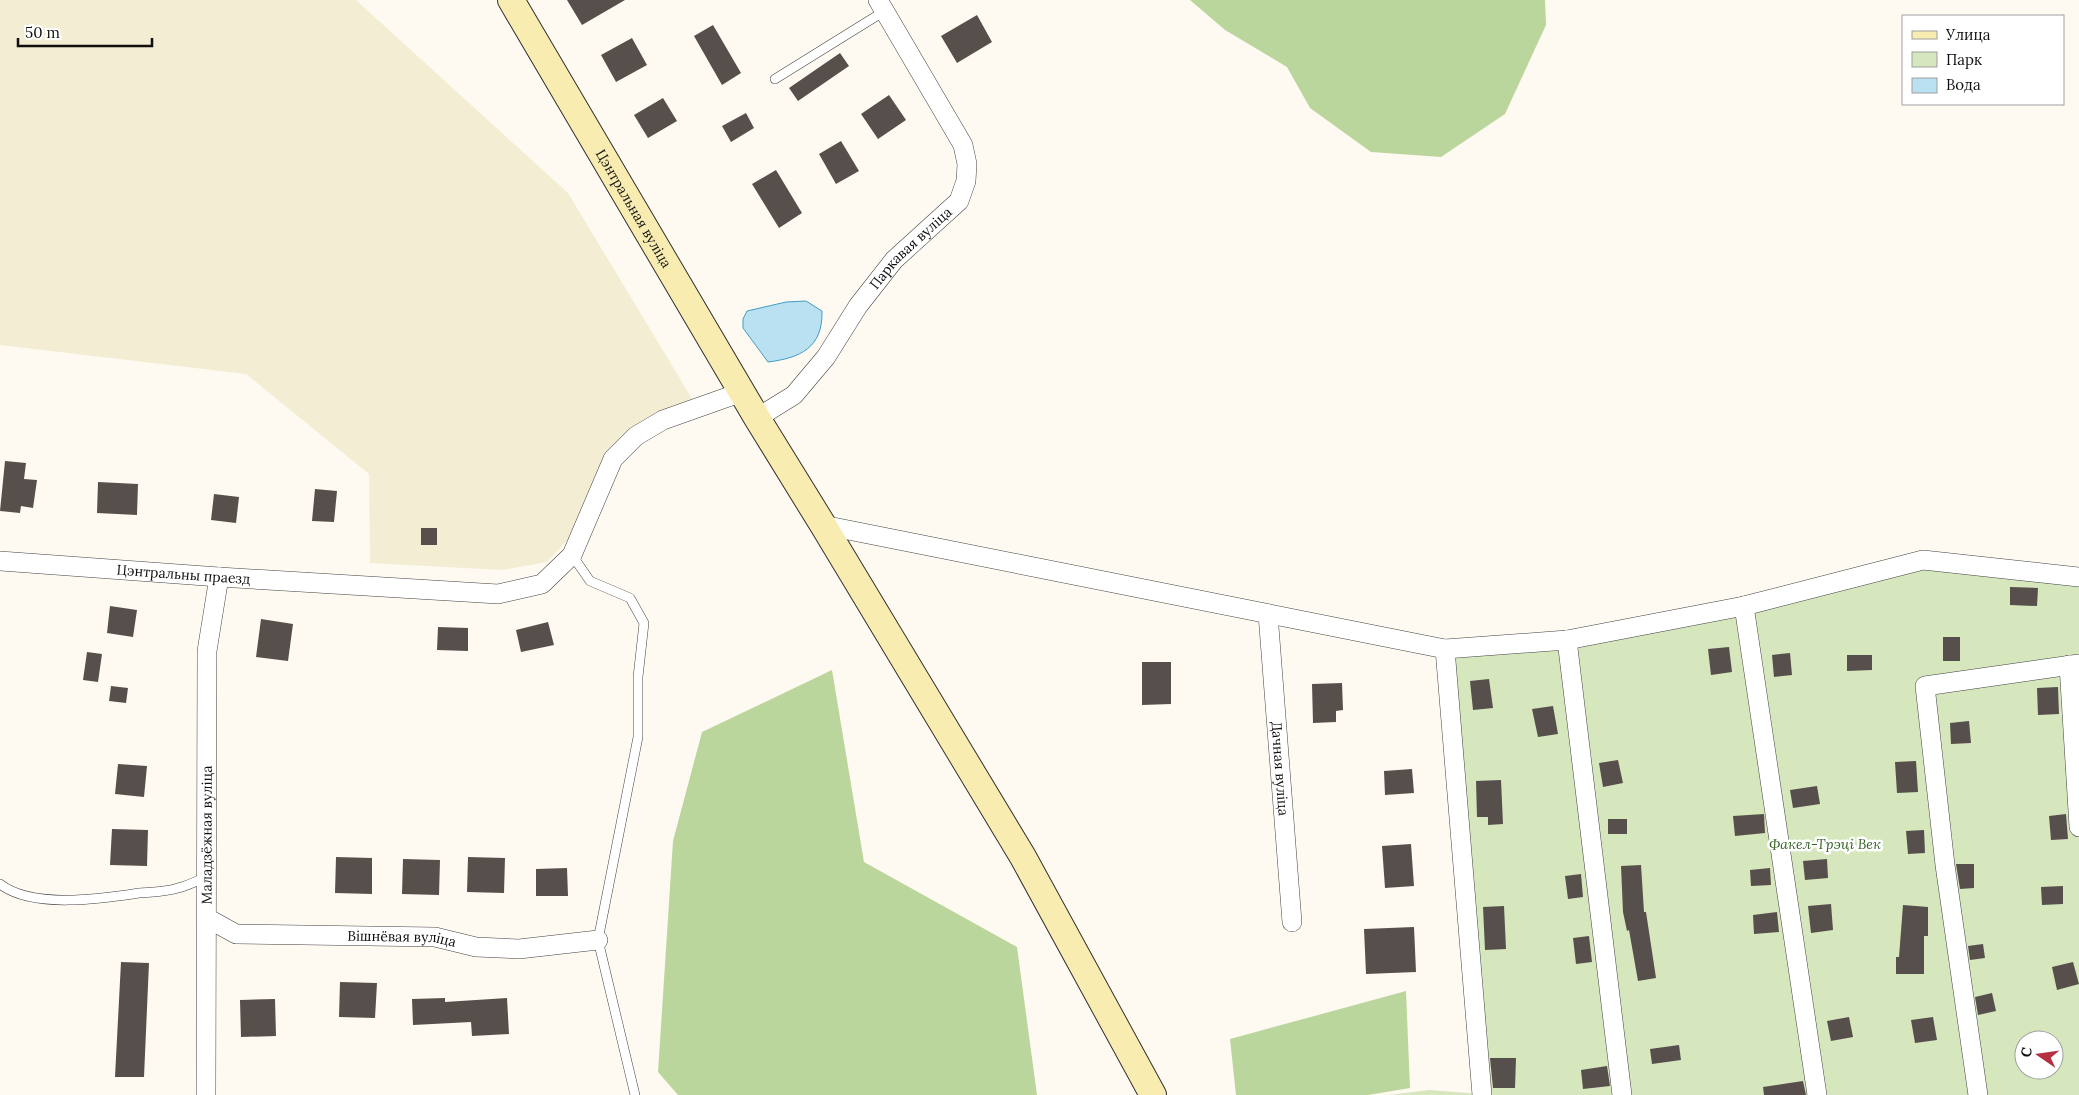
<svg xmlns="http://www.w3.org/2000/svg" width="2079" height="1095" font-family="Lora,serif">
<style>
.farmland{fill:#f3edd3}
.green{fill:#d6e6bd;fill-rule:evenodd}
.forest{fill:#bbd69d}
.water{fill:#b9e1f2;stroke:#459bc4}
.building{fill:#574f4c}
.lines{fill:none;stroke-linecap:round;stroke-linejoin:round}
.lane-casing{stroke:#424242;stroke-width:10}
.street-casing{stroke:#424242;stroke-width:20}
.secondary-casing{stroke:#313131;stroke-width:28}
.lane{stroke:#fff;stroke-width:9}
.street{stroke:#fff;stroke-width:19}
.secondary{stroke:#f9ecb1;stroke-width:26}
.labels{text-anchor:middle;stroke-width:5;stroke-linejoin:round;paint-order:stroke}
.street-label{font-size:14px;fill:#0f0f0f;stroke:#fff}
.park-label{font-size:14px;font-style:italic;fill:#356223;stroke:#fff}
</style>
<rect width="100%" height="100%" fill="#fefaf1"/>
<path class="farmland" d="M0 0H356L568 193 697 407 636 436 575 532 547 562 502 570 370 563 369 474 246 374 0 345Z"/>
<path class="green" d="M1923 560 2079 577V1095H1389L1429 1090 1481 1094 1445 649 1567 640ZM2024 1040H2054V1070H2024Z"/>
<path class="forest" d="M1190 0H1545L1546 25 1505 114 1441 157 1371 152 1310 108 1287 67 1225 30Z
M832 670 864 862 1017 947 1037 1095H678L658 1072 673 841 702 732Z
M1406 991 1410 1088 1368 1095H1236L1230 1039Z"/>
<path class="water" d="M806 301 822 311C823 348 800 358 768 362L743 328V319L747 311 786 302Z"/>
<path class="building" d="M567 0H625L582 25Z
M977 15 992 42 957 63 941 36Z
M713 25 741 73 722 85 694 36Z
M632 38 647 65 616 82 601 55Z
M840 53 849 66 798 101 789 88Z
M889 95 906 120 878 139 861 114Z
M663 98 677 121 648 138 634 115Z
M746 113 754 128 731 142 722 126Z
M841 141 859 171 836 184 819 154Z
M776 170 802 213 779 228 752 184Z
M5 461 26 463 24 479 37 480 33 508 21 506 20 513 0 511Z
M98 482 138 484 137 515 97 513Z
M315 489 337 491 334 522 312 521Z
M214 494 239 497 236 523 211 520Z
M421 528H437V545H421Z
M2010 587 2038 588 2037 606 2010 605Z
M110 606 137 610 133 637 107 633Z
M261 619 293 624 288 661 256 657Z
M548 622 554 645 521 652 516 630Z
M438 627 468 628V651L437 650Z
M1943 637H1960V661H1943Z
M1729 647 1732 672 1711 675 1708 649Z
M87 652 102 654 98 682 83 680Z
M1790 653 1792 675 1774 677 1772 655Z
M1847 655H1872V670L1847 671Z
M1142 662H1171V704L1142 705Z
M1489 679 1493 708 1473 710 1470 681Z
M1342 683 1343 710 1336 711V722L1313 723 1312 684Z
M111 686 128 688 126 703 109 701Z
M2058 687 2059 714 2038 715 2037 688Z
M1553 706 1558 734 1538 737 1532 709Z
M1969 721 1971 743 1951 744 1950 723Z
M1618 760 1623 783 1603 787 1599 763Z
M1916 761 1918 792 1897 793 1895 762Z
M118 764 147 766 144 797 115 794Z
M1412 769 1414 793 1385 795 1384 771Z
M1501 780 1503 824 1488 825V817H1477L1476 781Z
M1817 786 1820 804 1793 808 1790 790Z
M1764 814 1765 833 1735 836 1733 816Z
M2066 814 2068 839 2051 840 2049 816Z
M1608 819H1627V834H1608Z
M112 829 148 830 147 866 110 865Z
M1924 830 1925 853 1908 854 1906 831Z
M1411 844 1414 886 1385 888 1382 846Z
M336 857 372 858V894L335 893Z
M468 857 505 858 504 893 467 892Z
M403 859 440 860 439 895 402 894Z
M1827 859 1828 878 1805 880 1803 861Z
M1956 864H1974V888L1960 889Z
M1641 865 1644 912H1646L1656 978 1638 981 1629 930 1627 931 1623 912 1621 866Z
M567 868 568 896H536V869Z
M1770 868 1771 885 1751 886 1750 870Z
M1581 874 1583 897 1568 899 1565 876Z
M2063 886V904L2042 905 2041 887Z
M1831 904 1833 930 1811 933 1808 906Z
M1903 905 1928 907V936H1924V974H1896V957H1899Z
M1504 906 1506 949 1485 950 1483 907Z
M1777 912 1779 932 1754 934 1753 915Z
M1414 927 1416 972 1366 974 1364 929Z
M1589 936 1592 962 1576 964 1573 938Z
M1983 944 1985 958 1970 960 1968 946Z
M121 962 149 963 144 1077H115Z
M2073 962 2079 984 2057 990 2052 967Z
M340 982 377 983 375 1018 339 1017Z
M1992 993 1996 1011 1978 1015 1975 997Z
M445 998V1002L507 998 509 1034 472 1036 471 1022 413 1025 412 999Z
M275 999 276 1036 241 1037 240 1000Z
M1849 1017 1853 1037 1831 1041 1827 1021Z
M1933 1017 1937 1040 1915 1043 1911 1020Z
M1679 1045 1681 1060 1652 1064 1650 1049Z
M1490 1058H1516L1515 1088H1493Z
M1607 1066 1610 1086 1583 1089 1581 1070Z
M1803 1081 1806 1095H1764L1763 1087Z"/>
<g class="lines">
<g class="lane-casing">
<path id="lane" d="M775 79 883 12
M572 555 590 581 630 598 644 623 638 677V737L598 940 635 1095
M0 884C32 909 101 899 139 893 152 892 166 892 178 888 187 886 197 881 206 877"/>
</g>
<g class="street-casing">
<g id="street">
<path id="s1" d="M757 418 794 395 826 357 858 306 894 260 959 201 966 181 967 164 963 145 878 0"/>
<path d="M823 525 1445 649 1567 640 1744 606 1923 560 2079 577"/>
<path id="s2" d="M0 561 219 577 498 594 542 584 572 555 613 459 636 436 663 420 742 392"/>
<path d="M1744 606 1817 1095"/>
<path id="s3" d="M1268 614 1292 922"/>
<path d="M1567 640 1622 1095"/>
<path d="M1445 649 1482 1095"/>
<path d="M2069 665 2079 827"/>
<path id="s4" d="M207 918 236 934 435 937 476 947 519 949 598 940"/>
<path id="s5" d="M206 1095 207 651 219 577"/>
<path d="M1978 1095 1945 865 1925 686 2079 664"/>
</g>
</g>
<g class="secondary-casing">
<g id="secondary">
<path id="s6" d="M511 0 757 418 823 525 1023 857 1153 1095"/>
</g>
</g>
<use href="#lane" class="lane"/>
<use href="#street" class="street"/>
<use href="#secondary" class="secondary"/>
</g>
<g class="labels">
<g class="street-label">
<text dy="5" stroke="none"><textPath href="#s6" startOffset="242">Цэнтральная вуліца</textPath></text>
<text dy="5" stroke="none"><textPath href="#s1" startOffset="232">Паркавая вуліца</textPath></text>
<text dy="5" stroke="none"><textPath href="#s2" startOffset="184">Цэнтральны праезд</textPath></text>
<text dy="5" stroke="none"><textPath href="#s3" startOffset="155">Дачная вуліца</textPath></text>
<text dy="5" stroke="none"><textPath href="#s5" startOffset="260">Маладзёжная вуліца</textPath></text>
<text dy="5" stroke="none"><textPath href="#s4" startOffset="199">Вішнёвая вуліца</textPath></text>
</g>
<g class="park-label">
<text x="1825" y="849">Факел-Трэці Век</text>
</g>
</g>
<rect x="1902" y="15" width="162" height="90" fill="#ffffff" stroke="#9f9f9f"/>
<rect x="1912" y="31" width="25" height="8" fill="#f9ecb1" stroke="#9f9f9f"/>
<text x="1946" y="40" font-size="15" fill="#0f0f0f">Улица</text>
<rect x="1912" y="52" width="25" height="15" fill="#d6e6bd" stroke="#9f9f9f"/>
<text x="1946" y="65" font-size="15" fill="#0f0f0f">Парк</text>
<rect x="1912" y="78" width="25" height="15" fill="#b9e1f2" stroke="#9f9f9f"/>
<text x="1946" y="90" font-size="15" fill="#0f0f0f">Вода</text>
<g transform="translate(2039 1055) rotate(283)"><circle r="24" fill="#ffffff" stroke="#9f9f9f"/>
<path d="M0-4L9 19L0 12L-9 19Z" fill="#b53041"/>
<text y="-8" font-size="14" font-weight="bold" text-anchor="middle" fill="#0f0f0f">С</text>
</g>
<path d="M18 38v8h134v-8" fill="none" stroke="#0f0f0f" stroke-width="2.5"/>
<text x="25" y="38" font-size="15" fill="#0f0f0f" stroke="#ffffff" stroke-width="4" paint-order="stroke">50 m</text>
</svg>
